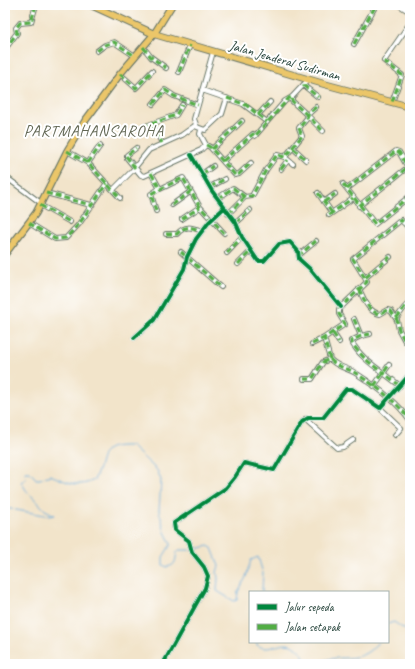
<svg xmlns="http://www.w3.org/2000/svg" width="415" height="669" font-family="Caveat,sans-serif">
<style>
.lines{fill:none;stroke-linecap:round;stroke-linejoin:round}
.stream{stroke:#67abdc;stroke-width:1}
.minor-casing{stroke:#697768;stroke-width:6}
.major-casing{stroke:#697768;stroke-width:8}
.highway-casing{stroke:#697768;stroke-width:8}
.minor{stroke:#fff;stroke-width:4}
.major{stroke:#ebc669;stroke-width:5.5}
.highway{stroke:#ebc669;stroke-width:6}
.quiet{stroke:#52ad45;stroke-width:3;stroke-dasharray:6 3;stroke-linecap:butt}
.cycleway-casing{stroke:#fff;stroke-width:6}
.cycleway{stroke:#00873e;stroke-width:4}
.labels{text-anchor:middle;stroke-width:4;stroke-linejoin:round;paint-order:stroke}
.street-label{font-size:14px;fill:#1f3d34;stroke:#fff}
.quarter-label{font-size:16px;letter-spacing:1px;fill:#636855;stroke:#fff}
</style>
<rect width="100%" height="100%" fill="#fff"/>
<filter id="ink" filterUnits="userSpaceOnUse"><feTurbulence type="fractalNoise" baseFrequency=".025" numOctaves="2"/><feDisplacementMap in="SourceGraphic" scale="8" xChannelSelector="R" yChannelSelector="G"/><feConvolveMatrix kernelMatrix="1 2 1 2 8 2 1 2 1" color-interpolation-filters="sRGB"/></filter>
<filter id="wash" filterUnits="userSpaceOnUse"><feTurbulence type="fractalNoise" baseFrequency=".012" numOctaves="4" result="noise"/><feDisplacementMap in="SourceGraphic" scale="16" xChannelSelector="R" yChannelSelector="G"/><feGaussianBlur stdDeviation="0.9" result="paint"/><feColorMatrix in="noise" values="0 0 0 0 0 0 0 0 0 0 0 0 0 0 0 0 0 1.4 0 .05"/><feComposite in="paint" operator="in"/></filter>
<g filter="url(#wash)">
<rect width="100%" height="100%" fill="#f2e4ca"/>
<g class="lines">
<path class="stream" d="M5 508 50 516 55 515 45 510 26 490 21 482 26 479 25 472H30L36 479H40L50 475C66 481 77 489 94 480 107 455 95 445 131 446L157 470 161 480 159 511 165 532 171 544 163 557V565L167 567C177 565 175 560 177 552L179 550H190
M193 550 208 546 212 548 219 566 217 572 218 578 217 591 234 601 237 600 238 592 246 577 251 560 258 557 263 573 262 592
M388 624 394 622 410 633
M257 642V645C271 655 284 635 299 650 303 654 305 658 306 664
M318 664C336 650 358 669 378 642"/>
</g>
</g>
<g filter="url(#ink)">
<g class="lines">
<g class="minor-casing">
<path id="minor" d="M399 5 410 12
M354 44 376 5
M143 47 151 57 166 68
M5 49 17 33 16 28 20 23 31 22 36 5
M97 51 105 45 114 42 135 56
M213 52 194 119 197 127 205 130 222 114 227 98
M179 72 190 45
M120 74 136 88 152 71
M303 85 318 97
M202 90 243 104 267 122
M292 97V101L307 115
M392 102 402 75 384 61 410 23
M153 104 165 90 174 96 198 105
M316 107 307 115 323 131
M258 115 270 102
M152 124 162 143
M143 127 176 115 182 105
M206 145 210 147 235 175 239 174 251 163
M136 148 127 155V158L141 175 144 176 201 150 206 145 200 134 201 130
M293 148 306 160
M212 149 242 121
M67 151 88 163 120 198
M191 155 212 191 236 223 242 237 258 261H264L279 244 290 242 298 251 299 259 310 269 341 307
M287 159 293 164
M223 161 253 134 255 136 285 101 292 97 308 80
M88 163 100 146
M281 169 288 160
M151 173 160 189 183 178 200 207 224 233
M202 174 213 166
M7 178 41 203
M343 184 375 224 410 196
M210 187 225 179
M347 189 396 151 399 152 410 171
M113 190 132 171 149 150 182 135 196 125
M46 193 91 205
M318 193 332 213
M218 198 233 188 245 197 252 196 266 170 277 155 285 157 302 136 299 128 308 117
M324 202 335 194
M40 205 70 222
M172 205 190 192
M359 206 408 167
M156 211 151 194 159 189
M228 214 245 197
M329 215 353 198
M182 219 200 207
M29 223 55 239 66 238 79 224 107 183
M236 223 250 210
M166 234H177C185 225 191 227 202 231
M181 252 221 287
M227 253 242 237
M299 255 316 241
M238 264 251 251
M365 278 353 259 401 220 410 229
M359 289C364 299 368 312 380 314L387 310 391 311 397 320 399 330 405 341 410 339
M396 318C401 314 404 305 410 303
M354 319 361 336
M333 333 339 342
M370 334 361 336 351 341C362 361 383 371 400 386
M134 338 154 320 184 269 187 257 196 239 209 222 224 208
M312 344 324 338
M330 359 324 338 345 324 339 314V309L367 282 365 278 390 257
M304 379H312L323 362 330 359C336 367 348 368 357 374 376 386 397 402 410 420
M374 386 389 365
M380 408 401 428 395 435
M305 419 337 448 343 447 353 440
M163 664 205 588 208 576 204 567 192 552 189 541 175 530 174 523 226 488 235 477 244 463 274 470 302 422 308 418H323L346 389H352L380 408 410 374"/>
</g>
<g class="major-casing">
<path id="major" d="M5 254 36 213 67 151 85 121 120 74 154 34 172 5"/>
</g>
<g class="highway-casing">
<path id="highway" d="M91 5 154 34 324 84 410 107"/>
</g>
<use href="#minor" class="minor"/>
<use href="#major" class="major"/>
<use href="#highway" class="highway"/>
<path class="quiet" d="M94 7 96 5
M354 44 376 5
M143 47 151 57 166 68
M5 49 17 33 16 28 20 23 31 22 36 5
M97 51 105 45 114 42 135 56
M384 61 402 75 392 102
M179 72 190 45
M120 74 136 88 152 71
M303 85 318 97
M227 98 246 105 267 122
M153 104 165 90 174 96 198 105
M316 107 307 115 323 131
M258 115 270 102
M152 124 162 143
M143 127 176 115 182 105
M206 145 210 147 235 175 239 174 251 163
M293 148 306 160
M212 149 242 121
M67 151 88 163 120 198
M223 161 253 134 255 136 289 98 292 97V101L307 115
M88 163 100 146
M135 168 126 156 136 148
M281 169 288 160
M151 173 160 189 183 178 200 207 224 233
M202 174 213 166
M343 184 375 224 410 196
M210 187 225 179
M347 189 396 151 399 152 410 171
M46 193 91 205
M318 193 332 213
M218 198 233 188 245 197 252 196 266 170 277 155 285 157 302 136 299 128 308 117
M324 202 335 194
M40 205 70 222
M172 205 190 192
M359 206 408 167
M156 211 151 194 159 189
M228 214 245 197
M329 215 353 198
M182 219 200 207
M29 223 55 239 66 238 79 224 107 183
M236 223 250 210
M166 234H177C185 225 191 227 202 231
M181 252 221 287
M227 253 242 237
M298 256 316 241
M238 264 251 251
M365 278 353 259 401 220 410 229
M359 289C364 299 368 312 380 314L387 310 391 311 397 320 399 330 405 341 410 339
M396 318C401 314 404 305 410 303
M354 319 361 336
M333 333 339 342
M370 334 361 336 351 341C362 361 383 371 400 386
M312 344 324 338
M330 359 324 338 345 324 339 314V309L367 282 365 278 390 257
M304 379H312L323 362 330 359C336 367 348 368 357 374 376 386 397 402 410 420
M374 386 389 365"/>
<g class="cycleway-casing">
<path id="cycleway" d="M191 155 212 191 236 223 242 237 258 261H264L279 244 290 242 298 251 299 259 310 269 341 307
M134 338 154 320 184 269 187 257 196 239 209 222 224 208
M163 664 205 588 208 576 204 567 192 552 189 541 175 530 174 523 226 488 235 477 244 463 274 470 302 422 308 418H323L346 389H352L380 408 410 374"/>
</g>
<use href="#cycleway" class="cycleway"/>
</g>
</g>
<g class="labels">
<g class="street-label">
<text transform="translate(285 60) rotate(16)" y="5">Jalan Jenderal Sudirman</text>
</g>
<g class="quarter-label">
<text x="94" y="136">PARTMAHANSAROHA</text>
</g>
</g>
<rect width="415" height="669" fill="none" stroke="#fff" stroke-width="20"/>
<rect x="249" y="591" width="140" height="52" fill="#ffffff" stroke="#a5b1ae"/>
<rect x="257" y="604" width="20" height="6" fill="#00873e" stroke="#a5b1ae"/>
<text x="285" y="611" font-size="12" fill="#1f3d34">Jalur sepeda</text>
<rect x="257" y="624" width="20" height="6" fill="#52ad45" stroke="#a5b1ae"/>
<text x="285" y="631" font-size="12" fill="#1f3d34">Jalan setapak</text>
</svg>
